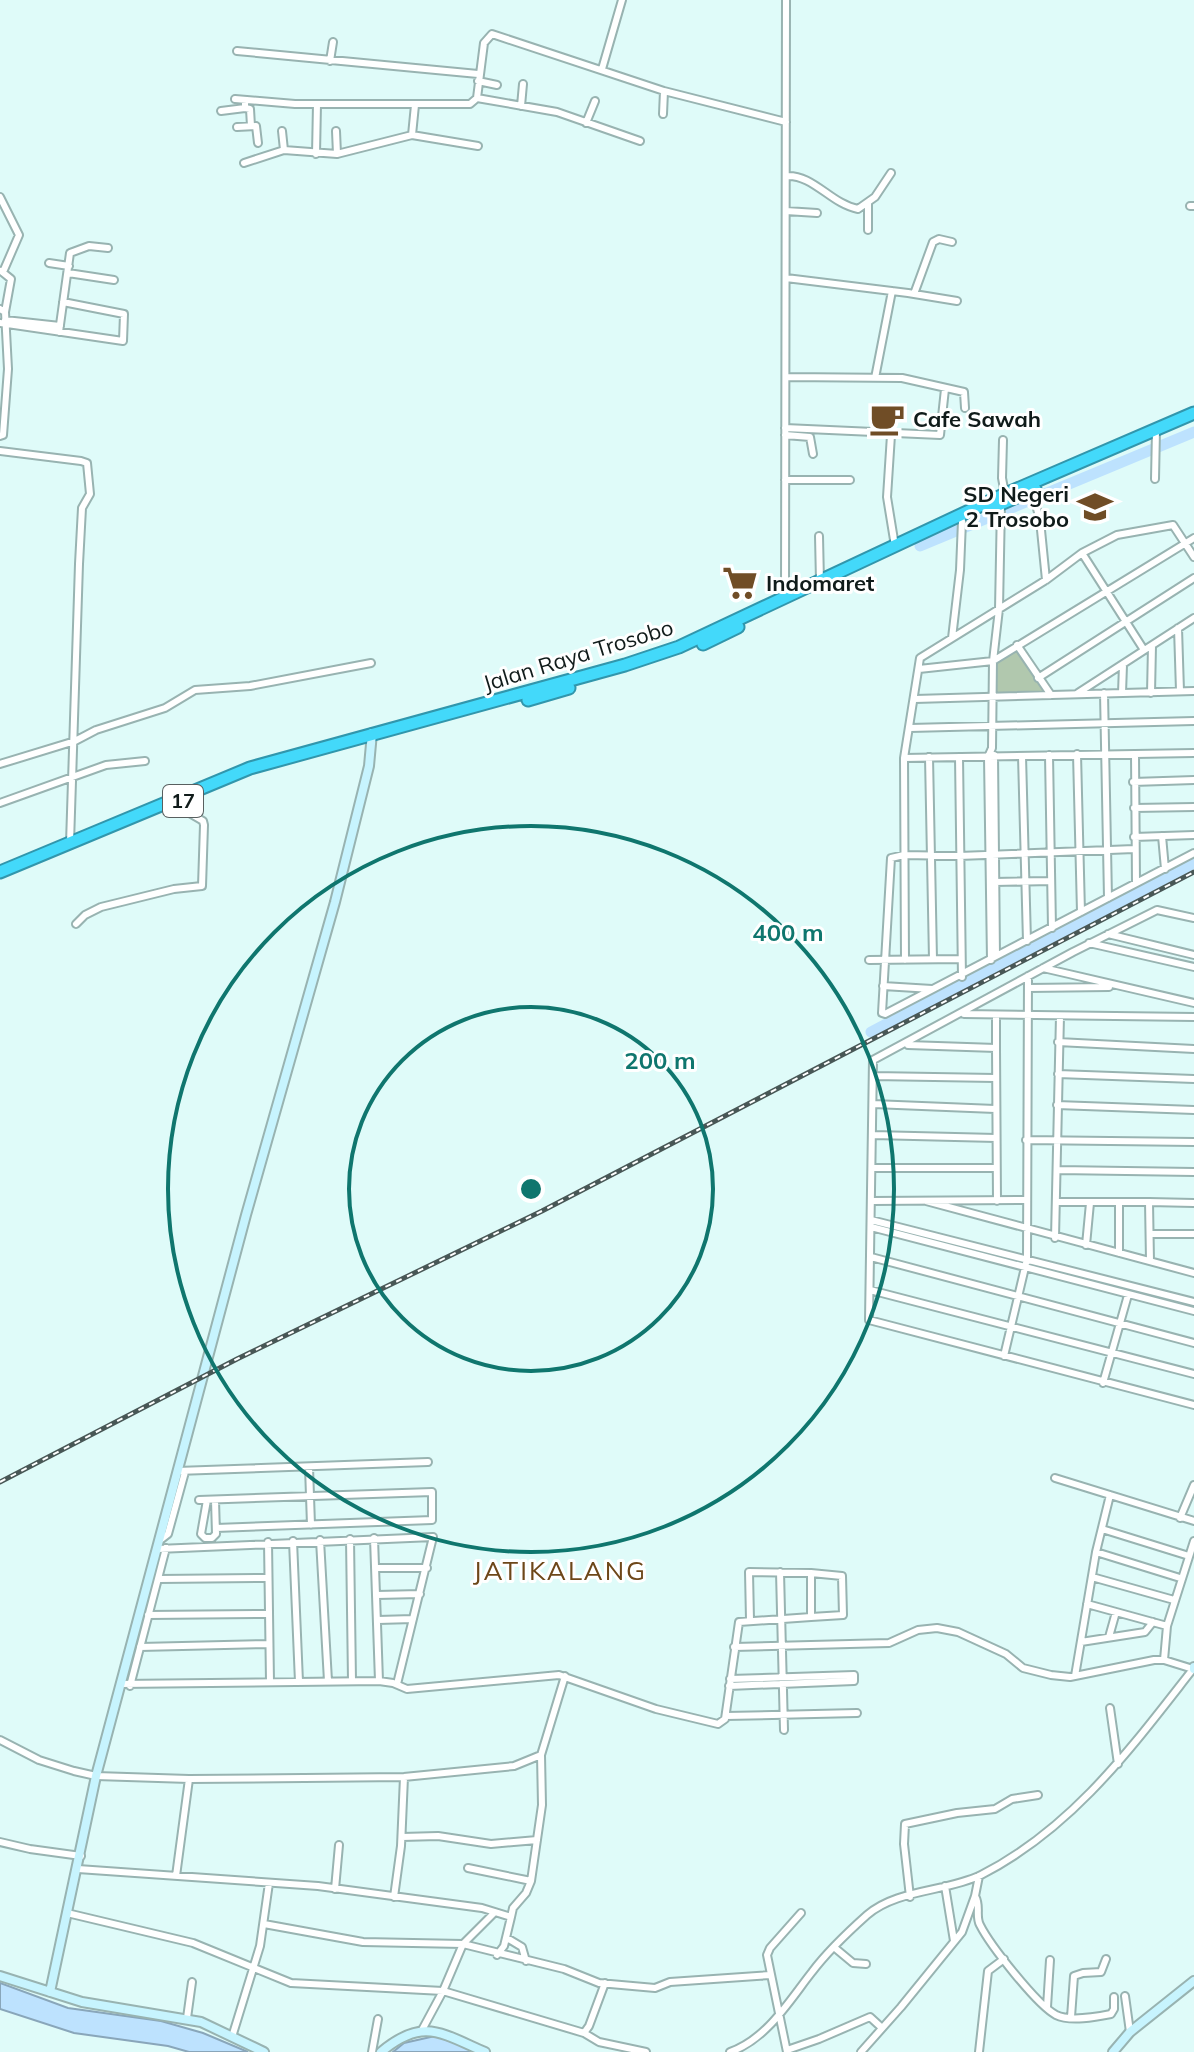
<svg xmlns="http://www.w3.org/2000/svg" width="1194" height="2052" font-family="Mulish,sans-serif">
<style>
.green{fill:#b1c8ae}
.water{fill:#bde2fe;stroke:#89a6ba;stroke-width:2}
.lines{fill:none;stroke-linecap:round;stroke-linejoin:round}
.river{stroke:#bde2fe;stroke-width:11}
.street-casing{stroke:#98b3b1;stroke-width:10}
.secondary-casing{stroke:#98b3b1;stroke-width:12}
.highway-casing{stroke:#3196ac;stroke-width:15}
.street{stroke:#fff;stroke-width:6}
.secondary{stroke:#c7f4fe;stroke-width:8}
.highway{stroke:#43d9fa;stroke-width:11}
.rail-casing{stroke:#485756;stroke-width:5}
.rail{stroke:#fff;stroke-width:2;stroke-dasharray:6;stroke-linecap:butt}
.ring{fill:none;stroke:#0f766e;stroke-width:4}
.labels{text-anchor:middle;stroke-width:6;stroke-linejoin:round;paint-order:stroke}
.shield{fill:#fff;stroke:#585f5f;stroke-width:2}
.shield-label{font-size:20px;font-weight:bold;fill:#101b1a}
.poi-label{font-size:22px;font-weight:bold;fill:#101b1a;stroke:#fff;text-anchor:start}
.street-label{font-size:22px;fill:#101b1a;stroke:#fff}
.quarter-label{font-size:26px;letter-spacing:2px;fill:#6d4719;stroke:#fff}
.centre{fill:#0f766e;stroke:#fff;stroke-width:4}
.ring-label{font-size:24px;text-anchor:middle;font-weight:bold;fill:#0f766e;stroke:#fff;stroke-width:6;stroke-linejoin:round;paint-order:stroke}
</style>
<rect width="100%" height="100%" fill="#dffbf9"/>
<path class="green" d="M1017 645 1051 695 993 697V661Z"/>
<path class="water" d="M0 1983 68 2008 161 2021 203 2033 248 2052H189L168 2046 74 2033 0 2009Z
M435 2036 481 2052H393L404 2043Z"/>
<g class="lines">
<path class="river" d="M920 546 1194 432
M871 1032 1194 863"/>
<g class="street-casing">
<path id="street" d="M237 51 478 74
M330 61 333 42
M602 69 622 0
M478 81 497 85
M477 98 557 112 640 141
M235 99 295 104H470L477 98 484 43 492 34 664 91 786 122
M521 106 523 84
M245 108 250 109 251 126
M221 111 245 108V100
M663 114 664 91
M586 123 595 101
M237 127 256 126 258 143
M282 131 284 150
M336 131 337 154
M412 135 478 146
M316 154 317 104
M244 163 284 150 337 154 412 135 415 105
M786 176C813 174 831 204 858 209L875 197 891 173
M0 197 19 235 3 272
M868 204V230
M1190 206H1194
M786 211 817 213
M49 263 69 266
M68 273 114 280
M786 278 908 293 957 301
M914 294 933 242 939 239 952 242
M0 309 5 312 11 279 1 271
M5 320 60 326
M0 323 123 341 124 314 63 302
M59 332 70 253 89 246 108 248
M786 377 902 378 964 392 965 408
M875 378 892 291
M785 428 940 435 945 389
M785 435 810 437 813 454
M891 435 887 497 895 546
M0 436 3 435 8 369 5 312
M1003 440 1002 478 1005 494
M0 451 81 461 87 463 90 494 82 508 79 564 70 843
M1155 479 1156 430
M785 480H850
M1032 490 1040 520 1046 580
M819 536 820 582
M1082 553 1144 650
M785 598 786 0
M1178 628 1180 691
M952 638 960 570 962 521
M1017 645 1051 695
M919 669 993 661 1194 538
M1038 678 1194 578
M1078 693 1194 618
M1104 693 1108 898
M1122 693 1123 665
M1151 693 1152 646
M915 699 1194 691
M910 728 1194 721
M1077 754 1081 912
M1135 754 1136 883
M994 755 996 956
M1049 755 1052 928
M1022 756 1027 941
M929 757 933 959
M959 757 962 977
M904 758 1194 753
M0 764 75 741 96 730 165 708 195 690 250 686 371 663
M1133 782 1194 780
M0 803 106 765 145 761
M1134 808 1194 807
M1162 836 1165 869
M1134 837 1194 835
M1134 849 959 856 904 855 891 858 882 1013 885 1014 1194 853
M995 882 1051 881
M1194 918 1157 910 1073 952 873 1060 869 1320 1194 1405
M76 924 85 915 101 907 174 889 202 886 204 825 203 821 191 814 186 800
M1108 934 1194 955
M1089 943 1194 967
M869 960 961 959
M905 960 904 758 920 658 1046 580 1082 553 1117 535 1173 525 1194 557
M991 960 988 757 992 748 993 661 999 609 1001 504
M1043 968 1194 1003
M883 986 932 989
M1028 988 1109 987
M964 1014 1194 1017
M996 1015V1048
M1058 1042 1194 1049
M908 1045 996 1048 997 1201
M1058 1074 1194 1079
M873 1076 995 1078
M873 1104 995 1109
M1057 1105 1194 1110
M873 1135 996 1138
M1026 1140 1194 1142
M872 1168H996
M1058 1170 1194 1172
M872 1201 1027 1200
M926 1201 1194 1273
M1057 1202H1149L1150 1261
M1149 1202 1194 1203
M871 1220 1194 1302
M871 1227 1194 1311
M1150 1234H1194
M1055 1238 1060 1016
M1086 1245 1090 1203
M1119 1253V1203
M871 1257 1194 1343
M870 1290 1194 1374
M1004 1356 1027 1259 1028 976
M1103 1383 1128 1295
M309 1467 311 1525
M177 1471 428 1462
M1055 1478 1194 1521
M199 1500 432 1492V1520L216 1528
M207 1500 201 1534 205 1538H212L216 1534 215 1500
M1180 1518 1194 1485
M1102 1529 1189 1556
M374 1538 379 1681
M350 1539 352 1681
M320 1540 328 1681
M159 1541 168 1534 185 1472
M293 1541 299 1682
M268 1542 270 1682
M158 1549 433 1537 397 1684
M1096 1552 1180 1578
M375 1568H427
M780 1572 784 1730
M1092 1577 1174 1600
M159 1579 267 1578
M377 1595 420 1594
M1087 1604 1167 1626
M148 1615 268 1614
M378 1620 413 1619
M750 1620 749 1572 811 1573 842 1576 843 1615 811 1617
M1109 1637 1116 1612
M1081 1642 1145 1632 1153 1622
M140 1647 269 1644
M1164 1660 1167 1626 1194 1541
M1075 1676 1096 1552 1110 1495
M730 1679 854 1675V1681
M120 1684 379 1681 393 1683 407 1689 559 1675 656 1709 718 1724 725 1719 739 1622 811 1617V1573
M130 1686 166 1548
M729 1686 854 1681
M1110 1708 1118 1764
M726 1716 857 1713
M0 1740 39 1760 74 1771 96 1776 189 1779 404 1777 514 1766 541 1755
M402 1837 438 1836 491 1844 537 1840
M0 1842 30 1849 81 1856
M468 1868 531 1881
M78 1869 318 1886 482 1908 511 1917 513 1908 526 1893 531 1881 542 1805 541 1755 565 1676
M176 1876 189 1779
M945 1886 954 1941
M335 1889 339 1845
M975 1896C981 1906 975 1916 980 1925 990 1945 1037 2005 1056 2015 1070 2022 1096 2017 1111 2014L1114 2009V1997
M394 1897 401 1846 404 1777
M910 1897 904 1844 905 1824 957 1813 995 1809 1012 1799 1038 1795
M67 1913 193 1943 291 1983 443 1991 584 2033 599 2042 646 2052
M264 1924 363 1942 463 1944 564 1969 599 1983 655 1988 670 1982 770 1975
M507 1938 522 1947 526 1961
M835 1948 853 1963 866 1964
M497 1955 504 1946 511 1917
M1125 1996 1130 2032
M1047 2007 1050 1960
M1071 2017 1074 1976 1083 1973 1101 1972 1106 1959
M187 2018 192 1982
M422 2030 443 1991 463 1944 494 1913
M584 2033 589 2026 605 1983
M232 2037 260 1946 269 1883
M787 2050 819 2039 870 2017 882 2028
M372 2052 378 2019
M730 2052C767 2039 789 2001 812 1972 827 1952 848 1932 867 1915 897 1889 946 1892 981 1875 1073 1828 1131 1748 1193 1669L1164 1660H1154L1070 1677 1051 1675 1023 1668 1006 1654 958 1632 937 1628 918 1630 889 1643 734 1647
M787 2052 767 1955 770 1948 801 1913
M861 2052 901 2007 962 1932 975 1896 979 1876
M979 2052 988 1971 1004 1959"/>
</g>
<g class="secondary-casing">
<path id="secondary" d="M1194 1667V1669
M0 1976 82 2002 201 2022 264 2052
M50 1992 96 1776 246 1215 335 902 369 766 372 733
M381 2052C423 2017 441 2033 485 2052
M1113 2052 1130 2032 1194 1981"/>
</g>
<g class="highway-casing">
<path id="highway" d="M989 509 1035 489
M703 644 738 627
M528 700 569 688
M0 872 250 768 625 665 679 647 1001 496 1194 413"/>
</g>
<use href="#street" class="street"/>
<use href="#secondary" class="secondary"/>
<use href="#highway" class="highway"/>
<g class="rail-casing">
<path id="rail" d="M0 1482 237 1359 542 1211 1194 872"/>
</g>
<use href="#rail" class="rail"/>
</g>
<g class="ring">
<circle cx="531" cy="1189" r="182"/>
<circle cx="531" cy="1189" r="363"/>
</g>
<defs>
<g id="cafe-bare" transform="scale(2.76)"><path d="M-5.5-4.5H6V0H3Q3 3.5 0 3.5H-2.5Q-5.5 3.5-5.5 0ZM3-3.2v2h1.7v-2ZM-6 4.5H4V6H-6Z" fill="#704d26" stroke="#fff" stroke-width="2.5" paint-order="stroke"/></g>
<g id="school-bare" transform="scale(2.76)"><path d="M0-5L7-2L0 1L-7-2ZM-4 1L0 2.5L4 1V4Q0 6-4 4Z" fill="#704d26" stroke="#fff" stroke-width="2.5" paint-order="stroke"/></g>
<g id="supermarket-bare" transform="scale(2.76)"><path d="M-6-5.5h2.5l.6 2H6L4.5 2H-2.5L-4.4-4H-6ZM-1.5 3.2a1.3 1.3 0 1 0 .1 0ZM3 3.2a1.3 1.3 0 1 0 .1 0Z" fill="#704d26" stroke="#fff" stroke-width="2.5" paint-order="stroke"/></g>
</defs>
<g fill-rule="evenodd">
<use href="#cafe-bare" x="887" y="419"/>
<use href="#school-bare" x="1095" y="507"/>
<use href="#supermarket-bare" x="740" y="583"/>
</g>
<g class="labels">
<rect class="shield" x="163" y="785" width="40" height="32" rx="6"/>
<g class="shield-label">
<text x="183" y="808">17</text>
</g>
<g class="poi-label">
<text x="913" y="427">Cafe Sawah</text>
<text x="1069" y="502" text-anchor="end">SD Negeri<tspan x="1069" dy="25">2 Trosobo</tspan></text>
<text x="766" y="591">Indomaret</text>
</g>
<g class="street-label">
<text transform="translate(578 655) rotate(-17)" y="8">Jalan Raya Trosobo</text>
</g>
<g class="quarter-label">
<text x="560" y="1580">JATIKALANG</text>
</g>
</g>
<circle cx="531" cy="1189" r="12" class="centre"/>
<g class="ring-label">
<text x="788" y="941">400 m</text>
<text x="660" y="1069">200 m</text>
</g>
</svg>
